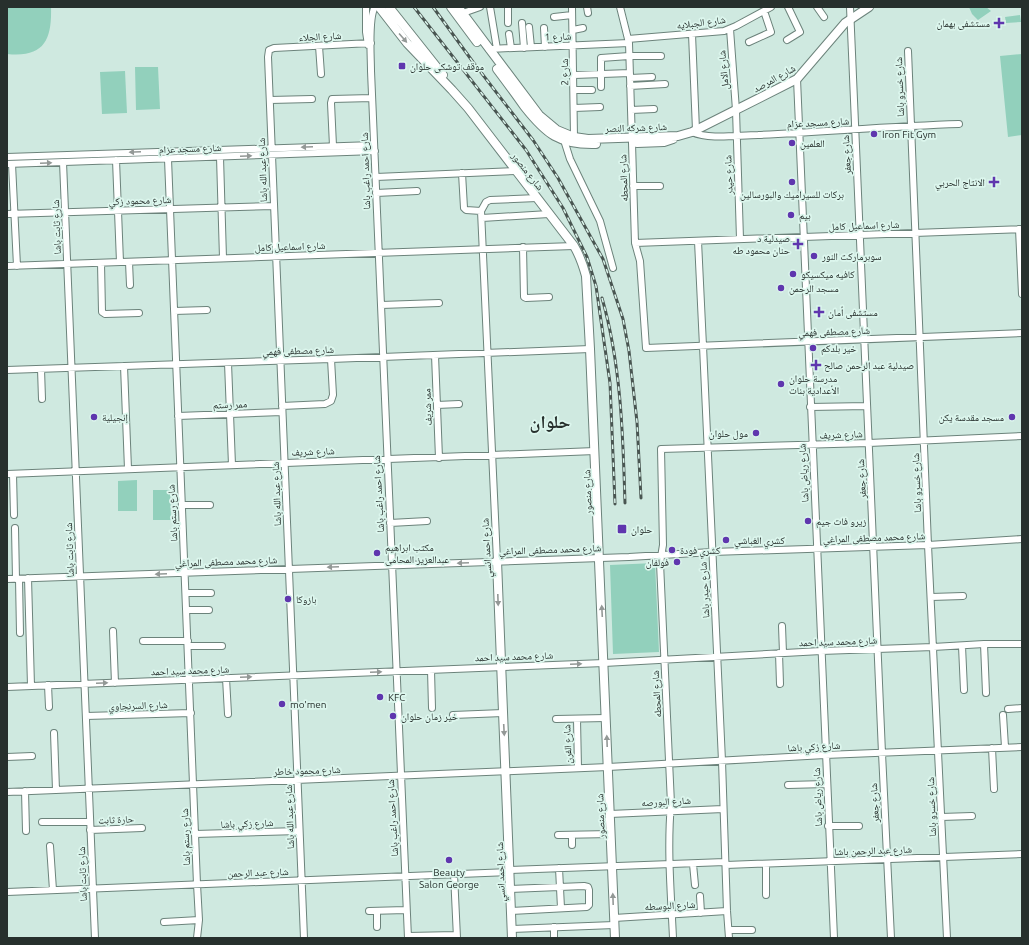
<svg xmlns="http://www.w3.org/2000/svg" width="1029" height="945" font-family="Ubuntu,'Noto Naskh Arabic',sans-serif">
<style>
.green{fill:#92d0bc}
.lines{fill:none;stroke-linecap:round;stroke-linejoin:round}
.minor-casing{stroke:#6c837b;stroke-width:8}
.tertiary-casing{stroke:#6c837b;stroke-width:10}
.minor{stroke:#fff;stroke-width:6}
.tertiary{stroke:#fff;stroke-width:8}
.rail-casing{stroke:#495551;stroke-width:3}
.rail{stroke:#dcf6ed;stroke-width:1.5;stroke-dasharray:4.5;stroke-linecap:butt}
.oneway{fill:#939896}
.poi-dot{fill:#5f36ae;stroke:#dcf6ed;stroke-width:1.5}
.labels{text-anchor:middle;stroke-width:3.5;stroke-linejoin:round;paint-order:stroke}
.street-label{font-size:10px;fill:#27302d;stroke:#dcf6ed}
.poi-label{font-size:10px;fill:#27302d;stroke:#dcf6ed;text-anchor:start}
.town-label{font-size:18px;font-weight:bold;fill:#27302d;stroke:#dcf6ed}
</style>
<rect width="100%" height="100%" fill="#cfe9e0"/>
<path class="green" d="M7 7H51C52 40 44 58 7 54Z
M969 7H986L991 11 978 20 972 14Z
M1020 15 1021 22 1006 23 1005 17Z
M1022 54V135L1008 137 1000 56Z
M135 67H158L160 109 136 110Z
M125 71 127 113 102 114 100 72Z
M137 480V511H118V481Z
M153 490H170L171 520H153Z
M655 563 659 652 613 654 610 565Z"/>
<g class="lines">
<g class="minor-casing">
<path id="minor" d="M366 7V32L368 45
M375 7C368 17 371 57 371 71L408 938
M490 7 497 49
M572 7 574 137
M587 7 588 13
M620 7 629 43 635 243 640 261 646 348 1022 333
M817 7 824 17
M850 7 882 753 891 938
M463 13 480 7
M554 17 572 15
M508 23V7
M522 23 524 48
M529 27 531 47
M544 28 545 47
M730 29 736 110 740 239
M573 30 583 28
M509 34 511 48
M692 34 696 130
M628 39 724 31 736 26 771 7
M787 40 800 32 788 7
M749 42 771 32 764 11
M319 46 321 74
M489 49 629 43
M908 51 928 545 947 938
M574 75 630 73
M630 78 652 77
M797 79 834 938
M630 86 665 84
M601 87V58L629 56H661
M574 90H592
M270 100 312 99
M574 108 600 107
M631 110 654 109
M692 132C710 140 738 135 758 135 825 132 892 126 959 124
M564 140 570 159 600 221 613 268
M333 146 331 103 332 99 372 98
M7 157 374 145
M220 157 223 258
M168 159 197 884 199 920 197 938
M116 160 120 262
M63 162 95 938
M7 164 375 151
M12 164 17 266
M462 173 464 208 466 210 481 211 497 561
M376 177 516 171
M633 186H660
M376 193 417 191
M481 211 486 202 490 200 537 198
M7 214 274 206
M482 218 549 214
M1019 229 1022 294
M698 241 703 346 722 761 727 911 729 938
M635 243 1022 229
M523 247 524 297 526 298 549 297
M129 262 130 285
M101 263 102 312 105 314 139 313
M7 266 574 246
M381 305 439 303
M174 311 207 310
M435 355 439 458
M228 363 232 465
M124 366 128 469
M41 369 42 399
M7 370 331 359 590 349
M437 405 459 404
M282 406 325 404 331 401 333 395 331 359
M810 407 867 406
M178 416 282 412
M7 474 595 451
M13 474 14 515
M182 505H210
M390 523 427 521
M15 528 16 579
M28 578 31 686
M7 579 629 557 712 552 928 545 1022 539
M19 579 20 633
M186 593H211
M931 597 963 596
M187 610H209
M782 626 783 653
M113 631 115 683
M143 641H188
M984 644 986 693
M188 646H222
M962 646 964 690
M779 653 780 684
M431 670 432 708
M226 678 228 714
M48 685 49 707
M7 687 604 663 821 651 933 647 984 644H1022
M1008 709 1022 708
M453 715 503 713
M1003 715 1005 747
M86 716 191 713
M556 719 606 718
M577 719 578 768
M54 733 56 790
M992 748 994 789
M7 757 32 756
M788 785 826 784
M25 791 26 831
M7 792 608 767 825 755 1022 747
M610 814 723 809
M941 817 972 816
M42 822H90
M828 826H859
M90 830 142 828
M195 834 299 831
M558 835 611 834
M572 835V845
M50 846 53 890
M693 864 695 885
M766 864V895
M726 865 1022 854
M559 868 561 908
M510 870 725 862
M454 874 457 938
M510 889 584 886 588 887 589 890V905L587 907 511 911
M7 892 510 872
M700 896 701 913
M369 911 406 910
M377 911V927
M614 918 727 911
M164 922 199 920
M554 927V938
M512 929 614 925
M729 930H752
M408 936 456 935
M304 938 268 57 269 50 274 48 371 43
M673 938C671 894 667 848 671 804L660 563 663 545 661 449 869 443 1022 436"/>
</g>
<g class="tertiary-casing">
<path id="tertiary" d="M379 7 407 43 452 90 468 108 574 246C580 256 583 265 586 276L590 349 615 938
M389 7 443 75
M451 7 477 42
M458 7 539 115 557 130 574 137 588 139 678 136 692 132 797 79 845 23 869 7
M497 69C506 81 515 93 524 106 546 134 559 145 596 144
M637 143 664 142 673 139
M497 561 512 938"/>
</g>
<use href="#minor" class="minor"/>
<use href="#tertiary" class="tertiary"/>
<g class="rail-casing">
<path id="rail" d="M414 7 526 150 563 208 587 257 596 286 610 383 615 504
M433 7 473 62 533 140 558 178 603 259 623 319 629 351 637 422 641 498
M602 298C621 364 623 435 625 503"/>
</g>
<use href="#rail" class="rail"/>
</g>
<defs><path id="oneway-solid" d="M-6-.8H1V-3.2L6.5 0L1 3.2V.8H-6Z"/></defs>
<g class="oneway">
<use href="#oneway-solid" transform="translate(403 38) rotate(49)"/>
<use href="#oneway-solid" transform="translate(307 147) rotate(178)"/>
<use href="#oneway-solid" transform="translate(135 152) rotate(178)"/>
<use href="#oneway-solid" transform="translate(246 156) rotate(-2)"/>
<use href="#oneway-solid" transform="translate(46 163) rotate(-2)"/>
<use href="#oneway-solid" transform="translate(463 563) rotate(178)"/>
<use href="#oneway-solid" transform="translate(333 567) rotate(178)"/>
<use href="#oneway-solid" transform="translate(161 574) rotate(178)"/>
<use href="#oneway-solid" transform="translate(498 600) rotate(88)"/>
<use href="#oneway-solid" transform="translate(602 611) rotate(-93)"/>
<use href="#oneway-solid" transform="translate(576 664) rotate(-2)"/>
<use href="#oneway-solid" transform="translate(376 672) rotate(-2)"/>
<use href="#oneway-solid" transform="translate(246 677) rotate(-2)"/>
<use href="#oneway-solid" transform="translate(102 683) rotate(-2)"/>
<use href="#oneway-solid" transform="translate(504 730) rotate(87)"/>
<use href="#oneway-solid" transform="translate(607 741) rotate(-92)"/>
<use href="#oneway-solid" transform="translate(613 899) rotate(-92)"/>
</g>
<g class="poi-dot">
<path d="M997 17h4v4h4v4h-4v4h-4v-4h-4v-4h4z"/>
<rect x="398" y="62" width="8" height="8" rx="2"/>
<circle cx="874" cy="134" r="4"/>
<circle cx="792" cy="143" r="4"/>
<circle cx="792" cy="182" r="4"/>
<path d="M992 176h4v4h4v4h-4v4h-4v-4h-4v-4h4z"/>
<circle cx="791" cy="215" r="4"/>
<path d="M796 238h4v4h4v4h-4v4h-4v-4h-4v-4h4z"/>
<circle cx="814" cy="256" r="4"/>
<circle cx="793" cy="274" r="4"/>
<circle cx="781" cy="288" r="4"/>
<path d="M817 306h4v4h4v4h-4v4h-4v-4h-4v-4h4z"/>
<circle cx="813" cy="348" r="4"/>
<path d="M814 359h4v4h4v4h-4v4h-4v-4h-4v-4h4z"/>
<circle cx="781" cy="384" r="4"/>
<circle cx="94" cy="417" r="4"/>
<circle cx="1012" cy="417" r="4"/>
<circle cx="756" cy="433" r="4"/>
<circle cx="808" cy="521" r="4"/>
<rect x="617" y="524" width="10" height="10" rx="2"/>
<circle cx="726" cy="540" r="4"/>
<circle cx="672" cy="550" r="4"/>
<circle cx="377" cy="553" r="4"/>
<circle cx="677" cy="562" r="4"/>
<circle cx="288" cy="599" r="4"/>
<circle cx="380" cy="697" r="4"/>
<circle cx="282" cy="704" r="4"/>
<circle cx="393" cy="716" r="4"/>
<circle cx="449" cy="860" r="4"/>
</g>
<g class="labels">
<g class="street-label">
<text transform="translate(701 22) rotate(-7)" y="4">شارع الجبلايه</text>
<text transform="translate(320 36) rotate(-3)" y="4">شارع الجلاء</text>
<text transform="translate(558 36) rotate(-2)" y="4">شارع 1</text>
<text transform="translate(723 70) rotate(-95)" y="4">شارع الامل</text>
<text transform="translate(564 72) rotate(-91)" y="4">شارع 2</text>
<text transform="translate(774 78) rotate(-29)" y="4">شارع المرصد</text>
<text transform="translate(899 87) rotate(-92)" y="4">شارع خسرو باشا</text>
<text transform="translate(818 122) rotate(-3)" y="4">شارع مسجد عزام</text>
<text transform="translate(636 127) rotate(-2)" y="4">شارع شركه النصر</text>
<text transform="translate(190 148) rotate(-2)" y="4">شارع مسجد عزام</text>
<text transform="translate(846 155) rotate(-93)" y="4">شارع جعفر</text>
<text transform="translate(262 170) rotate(-92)" y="4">شارع عبد الله باشا</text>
<text transform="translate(365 171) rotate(-92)" y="4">شارع احمد راغب باشا</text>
<text transform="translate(528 171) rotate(52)" y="4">شارع منصور</text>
<text transform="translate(728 175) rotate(-92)" y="4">شارع حيدر</text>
<text transform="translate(623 178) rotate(-92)" y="4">شارع المحطه</text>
<text transform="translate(140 200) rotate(-2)" y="4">شارع محمود زكي</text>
<text transform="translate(864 225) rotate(-2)" y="4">شارع اسماعيل كامل</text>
<text transform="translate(56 227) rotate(-92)" y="4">شارع ثابت باشا</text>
<text transform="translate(290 246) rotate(-2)" y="4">شارع اسماعيل كامل</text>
<text transform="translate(834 331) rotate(-2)" y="4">شارع مصطفى فهمي</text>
<text transform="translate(298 350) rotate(-2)" y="4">شارع مصطفى فهمي</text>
<text transform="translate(230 404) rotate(-2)" y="4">ممر رستم</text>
<text transform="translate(427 407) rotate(-92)" y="4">ممر شريف</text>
<text transform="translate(841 434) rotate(-2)" y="4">شارع شريف</text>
<text transform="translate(313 451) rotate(-2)" y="4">شارع شريف</text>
<text transform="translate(803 473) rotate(-93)" y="4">شارع رياض باشا</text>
<text transform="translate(861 479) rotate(-93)" y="4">شارع جعفر</text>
<text transform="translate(916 483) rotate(-92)" y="4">شارع خسرو باشا</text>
<text transform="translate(587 492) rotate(-92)" y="4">شارع منصور</text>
<text transform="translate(276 494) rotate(-92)" y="4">شارع عبد الله باشا</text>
<text transform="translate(378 494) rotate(-93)" y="4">شارع احمد راغب باشا</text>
<text transform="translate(172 513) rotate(-93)" y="4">شارع رستم باشا</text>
<text transform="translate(874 537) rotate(-2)" y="4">شارع محمد مصطفى المراغي</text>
<text transform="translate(486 548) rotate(-93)" y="4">شارع احمد انسي</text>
<text transform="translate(550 549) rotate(-2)" y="4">شارع محمد مصطفى المراغي</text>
<text transform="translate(69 550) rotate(-92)" y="4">شارع ثابت باشا</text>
<text transform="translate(226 561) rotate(-2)" y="4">شارع محمد مصطفى المراغي</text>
<text transform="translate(704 590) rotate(-93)" y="4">شارع حيدر باشا</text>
<text transform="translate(838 641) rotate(-2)" y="4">شارع محمد سيد احمد</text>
<text transform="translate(514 656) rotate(-2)" y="4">شارع محمد سيد احمد</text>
<text transform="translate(190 670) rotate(-2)" y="4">شارع محمد سيد احمد</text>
<text transform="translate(656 694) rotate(-93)" y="4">شارع المحطه</text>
<text transform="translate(138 705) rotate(-2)" y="4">شارع السرنجاوي</text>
<text transform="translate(567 744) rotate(-92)" y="4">شارع الفرن</text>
<text transform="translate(814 746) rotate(-3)" y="4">شارع زكي باشا</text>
<text transform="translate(307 770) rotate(-2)" y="4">شارع محمود خاطر</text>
<text transform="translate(817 797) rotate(-92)" y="4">شارع رياض باشا</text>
<text transform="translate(666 801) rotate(-3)" y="4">شارع البورصه</text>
<text transform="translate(874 803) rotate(-93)" y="4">شارع جعفر</text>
<text transform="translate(931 807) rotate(-92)" y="4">شارع خسرو باشا</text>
<text transform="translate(600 816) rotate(-92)" y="4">شارع منصور</text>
<text transform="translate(289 817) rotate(-92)" y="4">شارع عبد الله باشا</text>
<text transform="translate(392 818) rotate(-93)" y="4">شارع احمد راغب باشا</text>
<text transform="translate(116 819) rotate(-2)" y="4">حارة ثابت</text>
<text transform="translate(247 823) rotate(-2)" y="4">شارع زكي باشا</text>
<text transform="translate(185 837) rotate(-92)" y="4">شارع رستم باشا</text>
<text transform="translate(873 850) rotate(-2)" y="4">شارع عبد الرحمن باشا</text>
<text transform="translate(258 872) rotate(-2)" y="4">شارع عبد الرحمن</text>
<text transform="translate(500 872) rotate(-92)" y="4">شارع احمد انسي</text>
<text transform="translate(82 874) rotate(-92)" y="4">شارع ثابت باشا</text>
<text transform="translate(670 905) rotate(-3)" y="4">شارع البوسطه</text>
</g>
<g class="poi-label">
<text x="990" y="27" text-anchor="end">مستشفى بهمان</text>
<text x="410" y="70">موقف توشكى حلوان</text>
<text x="882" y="138">Iron Fit Gym</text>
<text x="800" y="147">العلمين</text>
<text x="985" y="186" text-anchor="end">الانتاج الحربي</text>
<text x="792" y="198" text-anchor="middle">بركات للسيراميك والبورسالين</text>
<text x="799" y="219">بيم</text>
<text x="790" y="242" text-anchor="end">صيدلية د<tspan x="790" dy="12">حنان محمود طه</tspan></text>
<text x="822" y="260">سوبرماركت النور</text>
<text x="801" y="278">كافيه ميكسيكو</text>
<text x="789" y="292">مسجد الرحمن</text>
<text x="828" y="316">مستشفى أمان</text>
<text x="821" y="352">خير بلدكم</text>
<text x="824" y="369">صيدلية عبد الرحمن صالح</text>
<text x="789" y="382">مدرسة حلوان<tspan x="789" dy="12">الأعدادية بنات</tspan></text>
<text x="102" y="421">إنجيلية</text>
<text x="1004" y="421" text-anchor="end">مسجد مقدسة يكن</text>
<text x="748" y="437" text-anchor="end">مول حلوان</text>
<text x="816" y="525">زيرو فات جيم</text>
<text x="631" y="533">حلوان</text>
<text x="734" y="544">كشري الغباشي</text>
<text x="385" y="551">مكتب ابراهيم<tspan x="385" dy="12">عبدالعزيز المحامى</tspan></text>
<text x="680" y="554">كشري فودة</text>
<text x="669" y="566" text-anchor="end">فولفان</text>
<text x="296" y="603">بازوكا</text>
<text x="388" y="701">KFC</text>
<text x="290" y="708">mo'men</text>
<text x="401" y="720">خير زمان حلوان</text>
<text x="449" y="876" text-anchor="middle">Beauty<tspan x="449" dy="12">Salon George</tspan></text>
</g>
<g class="town-label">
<text x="550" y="428">حلوان</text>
</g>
</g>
<rect width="1029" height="945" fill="none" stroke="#27302d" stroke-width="16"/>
</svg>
